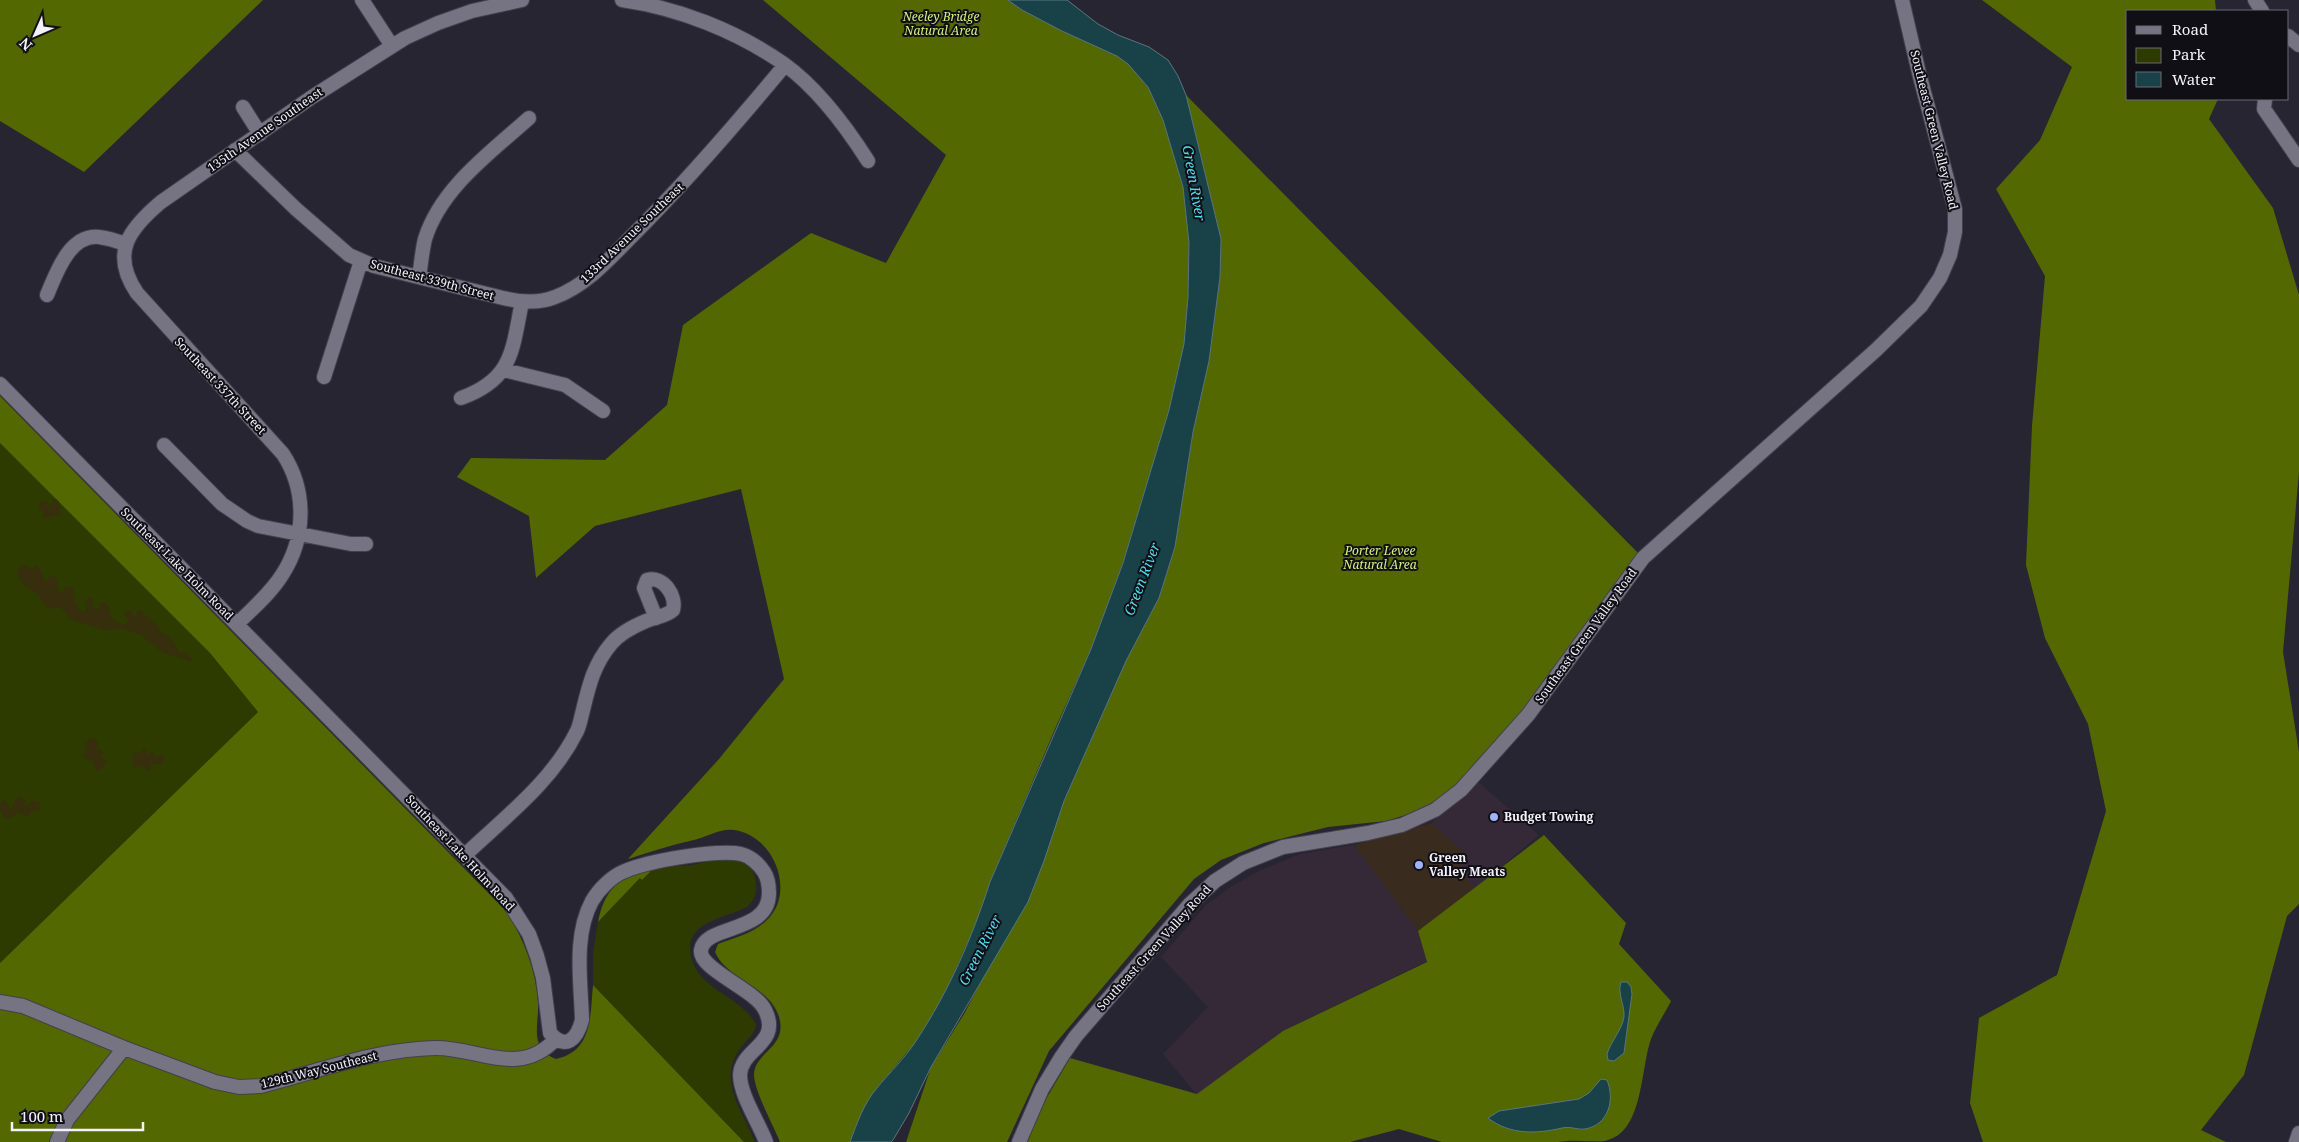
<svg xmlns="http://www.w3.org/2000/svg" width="2299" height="1142" font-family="'Noto Serif',serif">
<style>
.commercial{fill:#3a2b1f}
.industrial{fill:#362937}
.green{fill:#2d3a00}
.forest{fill:#536801}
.sand{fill:#362e0d}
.water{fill:#184148;stroke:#5a767e}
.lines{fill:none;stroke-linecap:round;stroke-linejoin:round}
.minor-casing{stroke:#42404c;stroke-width:16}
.minor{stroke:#767383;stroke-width:14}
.poi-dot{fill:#9fb3fd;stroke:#100f15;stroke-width:2}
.labels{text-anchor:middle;stroke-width:4;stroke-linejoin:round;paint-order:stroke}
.park-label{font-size:12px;font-style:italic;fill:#d2f37f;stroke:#100f15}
.street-label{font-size:12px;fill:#f3f2fb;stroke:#100f15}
.poi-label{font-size:12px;font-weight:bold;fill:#f3f2fb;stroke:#100f15;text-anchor:start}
.water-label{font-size:14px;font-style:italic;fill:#52d9ed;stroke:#100f15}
</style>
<rect width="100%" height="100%" fill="#272532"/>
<path class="commercial" d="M1431 823 1469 856 1474 890 1418 931 1354 845Z"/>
<path class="industrial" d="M1477 781 1539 835 1474 890 1459 866 1468 856 1431 823Z
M1354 845 1418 931 1427 961 1283 1031 1197 1095 1163 1054 1208 1007 1161 957 1206 905 1229 888 1259 871 1300 854Z"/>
<path class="green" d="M0 443 210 653 258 712 0 963Z
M732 854C738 858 747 861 750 867 759 879 759 900 745 908 723 919 684 922 691 956 698 990 741 996 756 1024 756 1034 745 1041 740 1049 717 1081 743 1111 755 1142H744L593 985V952L598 922 640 878 642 880 657 865C672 865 687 867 701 863 712 860 721 856 732 854Z"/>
<path class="forest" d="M0 0H263L84 172 0 121Z
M763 0H1008L1022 10 1062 31 1117 56 1128 64 1148 87 1163 120 1183 187 1189 243 1188 297 1184 344 1169 410 1123 562 1091 649 1055 729 990 882 978 919 942 1000 915 1043 876 1089 850 1142H780C773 1124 754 1091 754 1074 755 1052 788 1047 779 1017 769 985 727 980 715 952L718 944C734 938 754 933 766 921 797 893 774 835 734 830 720 828 707 837 694 840 671 845 650 852 628 859L719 759 784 679 741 489 595 526 536 578 529 516 457 477 471 458 605 460 667 405 683 325 811 233 886 263 946 155Z
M1982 0H2215L2216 11H2128V99H2218L2209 119 2273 208 2299 295V472L2283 652 2299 752V904L2287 916 2244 1075 2201 1130 2226 1142H1983L1970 1103 1979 1018 2057 975 2106 811 2088 724 2045 638 2026 565 2032 426 2045 276 1996 189 2040 140 2072 67Z
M1186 95 1640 555 1534 699 1466 778 1436 801 1412 813 1386 821 1328 827 1264 843 1221 860 1194 879 1049 1051 1007 1142H906L931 1067 964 1014 1044 861 1064 801 1126 661 1159 598 1175 547 1193 432 1209 361 1220 277 1221 239Z
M0 396 507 912C524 940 536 970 538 1002 539 1015 535 1029 538 1041 540 1050 548 1056 556 1059 593 1051 590 1016 593 985L744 1142H0V963L258 712 210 653 0 443Z
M1544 835 1626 923 1619 944 1671 1001C1665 1013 1656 1026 1651 1039 1640 1070 1644 1134 1604 1141 1589 1142 1573 1139 1558 1142H1442L1399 1129 1350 1142H1025L1046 1099 1070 1058 1197 1094 1283 1031 1427 962 1418 931Z
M657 865 642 880 640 878 598 922C606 882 624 878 657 865Z"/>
<path class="sand" d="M53 500 56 499 59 502 60 516 53 515 45 519 42 517 44 512 40 509 39 504 46 501 52 508Z
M23 565 28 566 32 571 36 566 39 567 45 581H48L50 576 55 577 57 579 58 590 62 593 67 587 73 588 74 600 80 611 86 612 87 599 91 597 94 602 92 608 99 610V604L103 602 109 607C107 618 118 624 126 625L129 619 124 615 125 610H130L132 615 136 617V611L141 610C146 618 158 623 162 633L169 636 178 649 177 653 184 651 190 657 191 661 197 663 162 652 140 634 121 628 106 630 71 620 61 607 47 609 40 597 21 582 17 571Z
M91 738 95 739 99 744 94 750 99 749 103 752 100 758 105 759 107 762 100 770 95 769 93 761 86 759 83 755 87 750 85 743Z
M144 748 147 751V757L153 752 156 757 162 754 164 759 161 764 151 763V769L148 771 143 766 135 768 133 756 135 753H140Z
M21 797 25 800 24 806H27L32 801 39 803 41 806 39 810 33 811 27 816 18 812 11 818 4 817 0 810V804L4 801 8 803 10 811 18 798Z"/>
<path class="water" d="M1008 0H1067L1098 24 1118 35 1149 47 1168 60 1178 76 1186 95 1221 239 1220 277 1209 361 1193 432 1175 547 1159 598 1126 661 1064 801 1044 861 1028 902 931 1067 909 1113 893 1140 891 1142H850C857 1123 864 1103 877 1088 890 1072 905 1058 916 1041 949 991 972 938 990 882L1091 649 1123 563 1169 410 1184 344 1188 297 1189 243 1183 187 1163 120 1148 87 1128 64 1117 56 1062 31 1022 10Z
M1621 982H1627L1631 987 1632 994 1624 1053 1614 1061 1608 1060 1607 1054C1611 1041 1622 1030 1624 1017 1625 1005 1617 994 1621 982Z
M1601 1079 1607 1080C1615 1099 1609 1125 1585 1129 1578 1130 1570 1126 1562 1128 1536 1134 1510 1135 1488 1118L1499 1111 1579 1099 1589 1093Z"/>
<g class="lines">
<g class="minor-casing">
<path id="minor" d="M362 0 392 46
M622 0C678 8 737 31 784 64 816 87 847 128 868 161
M2255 0 2262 11
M2288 36 2299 45
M2265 99 2264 109 2299 160
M243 107 260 134
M235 150 296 209 349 255 374 266 503 298C520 302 538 304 555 297 586 286 610 258 632 236 687 181 736 124 785 65
M419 277C421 265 422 251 425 239 441 188 490 153 529 118
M47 295C56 274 69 234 99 237 107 238 117 241 125 244
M504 370 565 385 603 411
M324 377 361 261
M0 384 506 898 529 934 537 956 543 978 550 1033C566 1051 577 1039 582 1020 581 982 573 936 592 901 599 889 612 876 625 871 648 861 717 849 741 854 750 856 759 864 764 872 768 878 769 886 769 893 769 934 705 924 701 950 698 969 755 989 765 1010 782 1044 741 1048 740 1075 740 1095 759 1123 766 1142
M461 398C514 379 512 349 522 302
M164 445 222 504 247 521 258 526 351 544H366
M237 624C252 609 270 594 282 575 306 538 307 491 283 454L137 293C110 253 129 229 161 202L312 97 405 38 438 23 472 11 522 0
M465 855C505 817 552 782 577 731 580 725 581 717 583 710 589 685 594 664 611 644 619 634 634 626 646 621 655 617 665 617 673 610 677 596 663 575 647 580L644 588 656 618
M0 1002 23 1006 124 1048 215 1082 239 1087 261 1086C319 1071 376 1049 436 1048 480 1048 519 1078 556 1039
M57 1142 67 1120 124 1048
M1019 1142 1042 1089 1062 1056 1076 1036 1189 905 1215 881 1243 863 1283 847 1368 833 1402 825 1435 810 1461 790 1528 715 1643 558 1876 350 1921 306 1940 278 1950 255 1955 232V209L1919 73 1902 0
M2296 1142 2299 1133"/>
</g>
<use href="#minor" class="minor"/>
</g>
<g class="poi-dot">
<circle cx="1494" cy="817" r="5"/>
<circle cx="1419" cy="865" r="5"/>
</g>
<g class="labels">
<g class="park-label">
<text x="941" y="21">Neeley Bridge<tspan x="941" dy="14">Natural Area</tspan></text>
<text x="1380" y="555">Porter Levee<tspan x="1380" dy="14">Natural Area</tspan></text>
</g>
<g class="street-label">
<text transform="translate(265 130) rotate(-35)" y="4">135th Avenue Southeast</text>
<text transform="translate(1934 130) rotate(76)" y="4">Southeast Green Valley Road</text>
<text transform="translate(632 233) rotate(-44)" y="4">133rd Avenue Southeast</text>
<text transform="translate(432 280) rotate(15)" y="4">Southeast 339th Street</text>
<text transform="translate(220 386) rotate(47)" y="4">Southeast 337th Street</text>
<text transform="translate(177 564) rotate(45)" y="4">Southeast Lake Holm Road</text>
<text transform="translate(1586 636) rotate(-54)" y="4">Southeast Green Valley Road</text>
<text transform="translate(460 853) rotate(47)" y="4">Southeast Lake Holm Road</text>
<text transform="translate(1154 948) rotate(-48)" y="4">Southeast Green Valley Road</text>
<text transform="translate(319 1070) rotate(-14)" y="4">129th Way Southeast</text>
</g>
<g class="poi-label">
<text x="1504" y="821">Budget Towing</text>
<text x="1429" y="862">Green<tspan x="1429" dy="14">Valley Meats</tspan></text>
</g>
<g class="water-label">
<text transform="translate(1194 183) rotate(80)" y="5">Green River</text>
<text transform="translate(1142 579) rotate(-69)" y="5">Green River</text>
<text transform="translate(980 950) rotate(-63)" y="5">Green River</text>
</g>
</g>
<rect x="2126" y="10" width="162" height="90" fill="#100f15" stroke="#6b6a71"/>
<rect x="2136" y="26" width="25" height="8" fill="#767383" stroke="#6b6a71"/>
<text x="2172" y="35" font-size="15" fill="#f3f2fb">Road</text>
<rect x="2136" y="48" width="25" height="15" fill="#2d3a00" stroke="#6b6a71"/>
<text x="2172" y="60" font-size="15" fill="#f3f2fb">Park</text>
<rect x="2136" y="72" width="25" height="15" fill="#184148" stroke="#6b6a71"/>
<text x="2172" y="85" font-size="15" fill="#f3f2fb">Water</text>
<g transform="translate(35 35) rotate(225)" stroke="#100f15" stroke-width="4" paint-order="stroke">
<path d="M0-4L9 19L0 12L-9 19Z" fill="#f3f2fb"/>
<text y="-8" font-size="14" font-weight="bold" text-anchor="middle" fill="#f3f2fb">N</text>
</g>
<path d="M12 1122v8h131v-8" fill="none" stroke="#f3f2fb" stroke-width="2.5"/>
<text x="20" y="1122" font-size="15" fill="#f3f2fb" stroke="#100f15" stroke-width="4" paint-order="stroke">100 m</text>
</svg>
